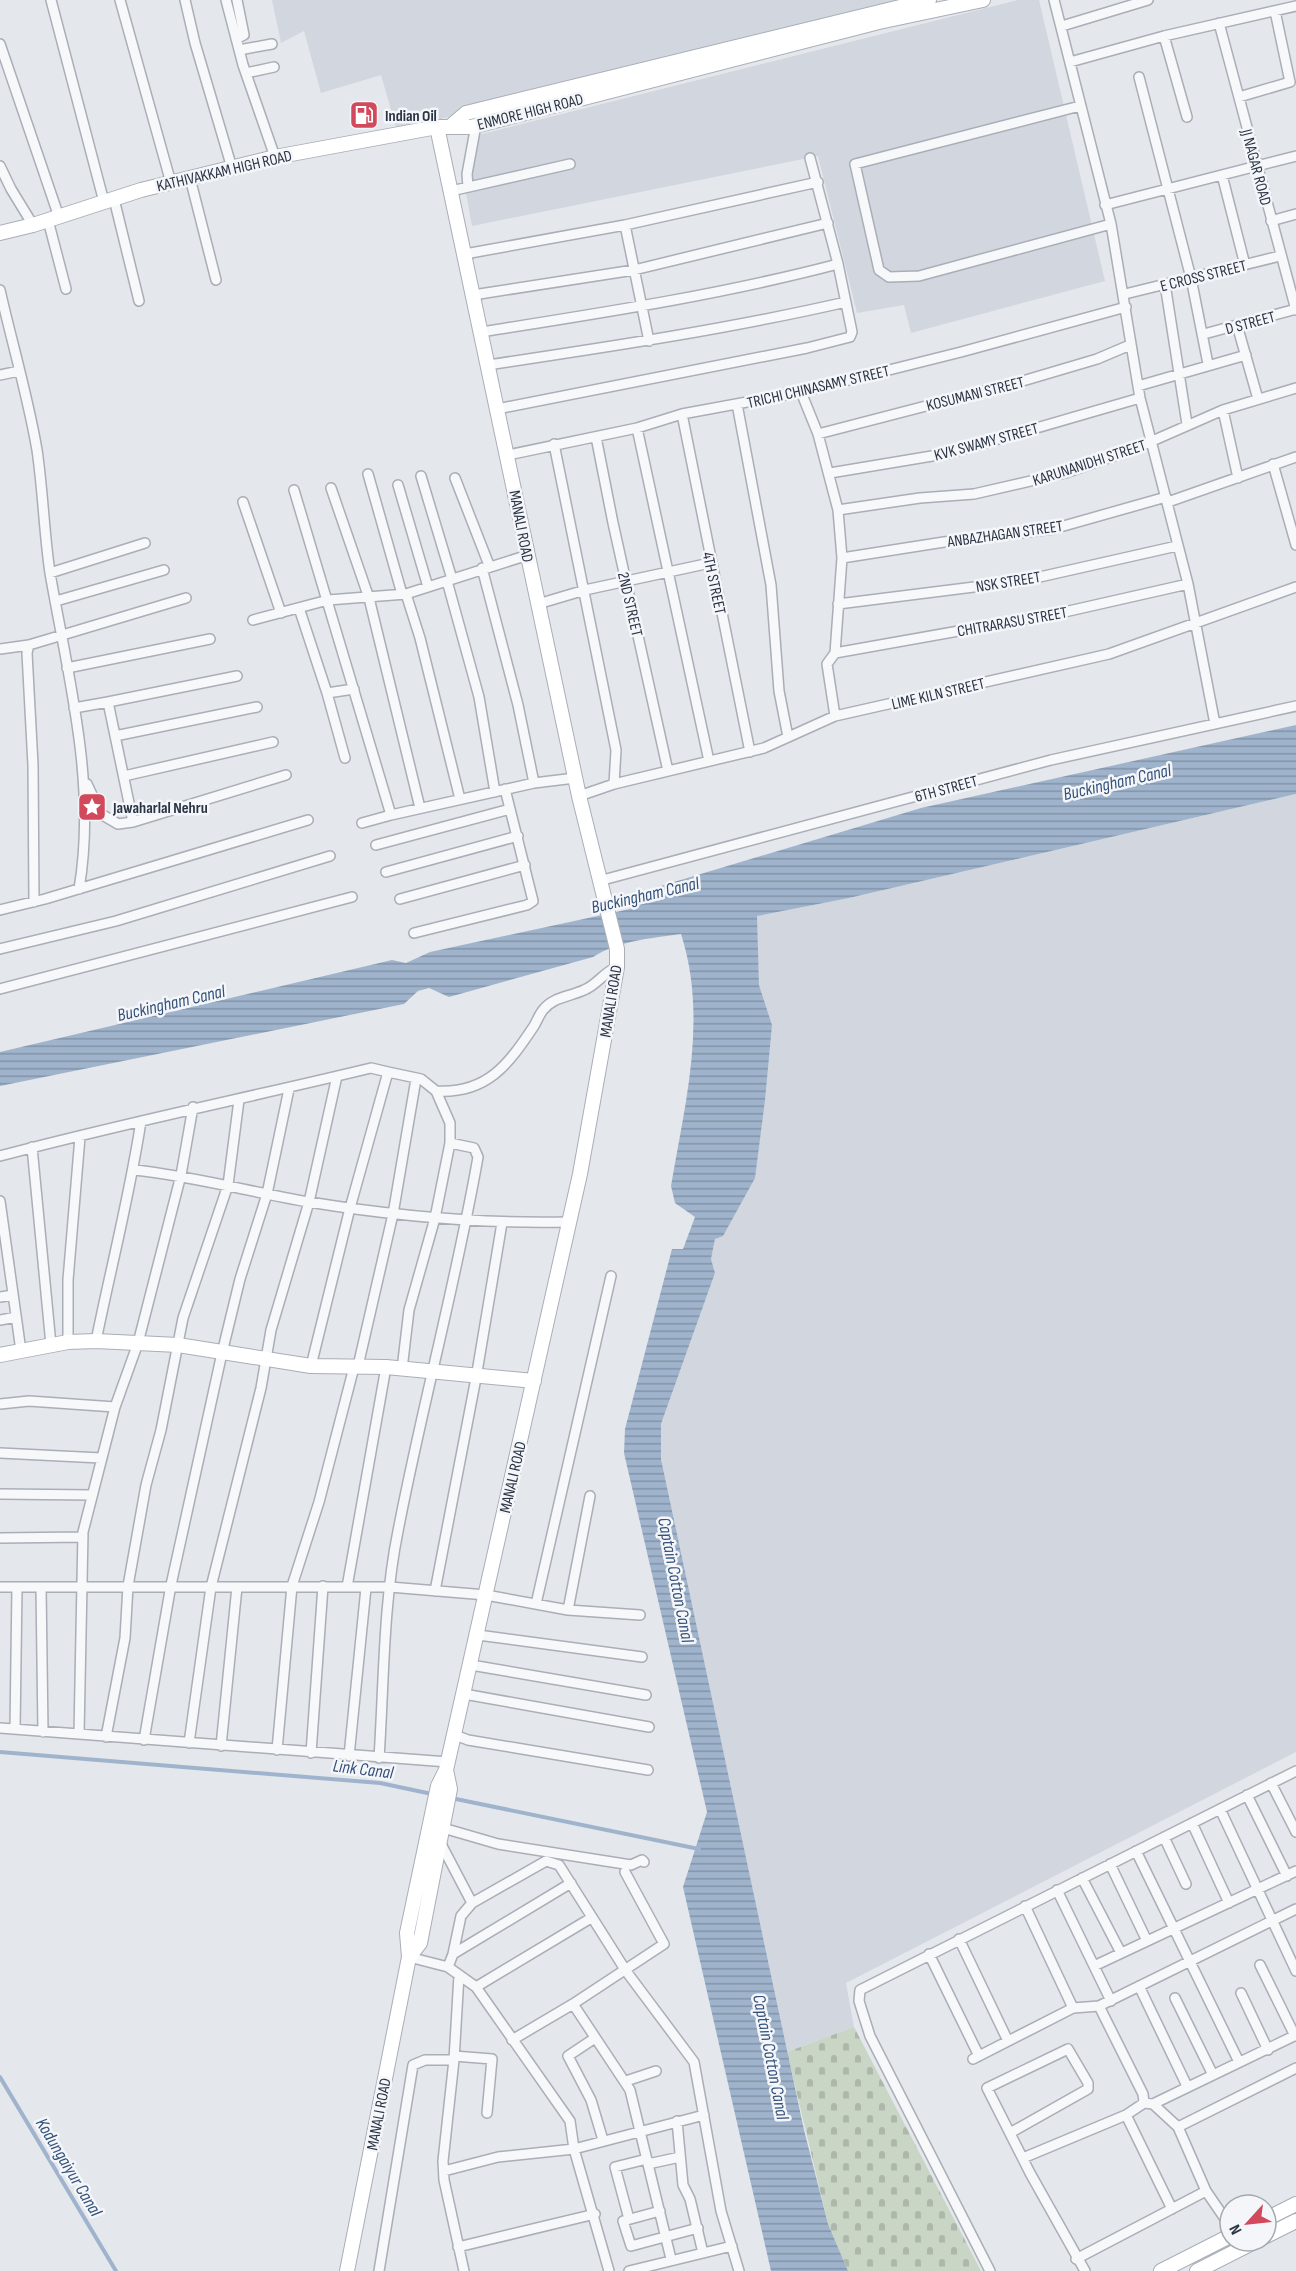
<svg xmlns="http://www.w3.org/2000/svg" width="1296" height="2271" font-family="'Sofia Sans Condensed',sans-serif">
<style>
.built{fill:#d2d6de}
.cemetery{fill:url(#cemetery-stones)}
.water{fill:url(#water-rules)}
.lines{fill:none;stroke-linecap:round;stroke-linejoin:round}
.stream{stroke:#9fb4cc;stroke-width:4}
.street-casing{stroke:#a9aeb7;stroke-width:12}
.secondary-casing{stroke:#a9aeb7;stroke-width:16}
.street{stroke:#f7f8fa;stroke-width:9}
.secondary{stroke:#fff;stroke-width:14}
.labels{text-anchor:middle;stroke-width:5;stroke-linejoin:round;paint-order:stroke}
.street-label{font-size:16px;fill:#2b3445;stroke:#f4f6f9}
.poi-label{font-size:16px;font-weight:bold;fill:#2b3445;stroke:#f4f6f9;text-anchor:start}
.water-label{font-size:18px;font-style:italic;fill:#34527a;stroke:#f4f6f9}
</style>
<defs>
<pattern id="cemetery-stones" width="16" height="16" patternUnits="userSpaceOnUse" patternTransform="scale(1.5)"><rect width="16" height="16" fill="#c9d6c5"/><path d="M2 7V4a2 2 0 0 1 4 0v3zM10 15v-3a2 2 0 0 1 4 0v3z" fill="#adb8ab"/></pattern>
<pattern id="water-rules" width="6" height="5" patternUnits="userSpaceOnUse" patternTransform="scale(1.5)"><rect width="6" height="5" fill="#9fb4cc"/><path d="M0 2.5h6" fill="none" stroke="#8293a7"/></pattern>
</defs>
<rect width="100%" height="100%" fill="#e4e7ec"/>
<path class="built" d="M272 0H907L397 130 381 75 321 93 304 31 281 43Z
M1018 0H1039L1105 281 911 333 904 305 857 313 818 156 472 226 466 193 478 135Z
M1296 794V1752L846 1983 854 2027 787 2052 661 1459V1424L715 1273 711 1259 715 1239 772 1025 759 985 756 916 849 898Z"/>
<path class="cemetery" d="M854 2027 981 2271H848L828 2224 787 2052Z"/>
<path class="water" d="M1296 725V794L849 898 757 916 759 985 772 1025 765 1100 755 1178 723 1236 715 1239 711 1259 715 1273 661 1424V1459L804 2130 828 2224 848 2271H771L683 1887 707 1812 624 1453 625 1429 672 1249H683L695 1217 675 1203 671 1186C685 1103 708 1018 681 934 652 938 618 941 593 957L449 997 429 988 418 991 404 1004 0 1086V1052L392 960 406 963 430 952 630 909 644 891 921 808Z"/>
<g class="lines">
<path class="stream" d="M0 1752 380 1783 432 1794
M451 1798 699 1849
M0 2077 116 2271"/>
<g class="street-casing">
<path id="street" d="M51 0 104 202
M120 0 171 183
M185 0 195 43 232 168
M226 0 243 65 275 157
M1054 0 1111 224 1140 398 1188 584 1215 724
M1219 23 1296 310
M1062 26 1148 0
M1164 36 1187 117
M236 39 244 35 237 0
M0 44 59 217
M239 50 272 44
M1070 62 1164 36 1296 6
M246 73 274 67
M1139 77 1191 278 1208 364
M1239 97 1290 82 1275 11
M1080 106 855 164 879 270 889 277 919 276 1111 224
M0 166 11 189 33 225
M1222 175 1245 265
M190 178 216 280
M468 187 467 174 476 125
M451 191 570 164
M114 199 139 301
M1105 205 1296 156
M48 220 66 289
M1271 221 1296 214
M625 225 649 341
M465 254 625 225 818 182
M1165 284 1187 424
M0 290C12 343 28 397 37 450 43 491 44 532 50 573 68 677 97 783 79 889
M1125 294 1280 256
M473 295 634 270 828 223
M1237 325 1258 399
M481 332C601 313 720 295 838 264
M1204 334 1296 309
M488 365C608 347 728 329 846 302
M0 375 19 371
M1138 386 1246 355
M801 392 818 434 838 510 842 558 835 653 827 664 835 716
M737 404 771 585 779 691 788 737
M497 409 807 348 850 337 852 332 838 264 810 158
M1223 410 1238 478
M682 414 750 752
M637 428 709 761
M818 434 1026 380 1097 359 1130 345
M596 437 613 523 668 771
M554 444 616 750 614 784
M508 455 637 428 682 414 801 392 961 352 1126 307
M1273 464 1296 545
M830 473 950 453 1140 398
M368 474 402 594
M421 476 452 579
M455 478 489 565
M398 485 428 587
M331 488 369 598 420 808
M294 490 391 815 534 783 575 778
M243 502 281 613
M1168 502 1296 457
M838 510 920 498 974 494 1065 473 1134 449 1223 410 1296 388
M842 558 944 542 1053 529 1166 497
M482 568 518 705 534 783
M50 573 145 543
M447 581 479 697 495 792
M406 594 420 638 460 799
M56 601 164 570
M538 604 585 590 710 563
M838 604 1022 581 1177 546
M299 608 327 693 354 689
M253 620 328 600 406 594 528 555
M0 649 29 645
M835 653 1060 613 1188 584
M67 668 210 639
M327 693 345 758
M108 702 237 676
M74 708 108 702 133 822
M115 736 257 707
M124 776 273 742
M87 784 101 814 118 824 133 822 286 775
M579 796 614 784 764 748 835 716 1109 654 1296 587
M362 823 391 815
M376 845 510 809
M386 872 518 836
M599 881 1051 760 1296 706
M400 899 525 865
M34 902 33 765 27 653 29 645 186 598
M0 910 45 899 308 820
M414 933 527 905 533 901 505 789
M0 949 116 921 330 856
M0 989 352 897
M388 1072 421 1079 436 1091 450 1123V1143L435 1218 409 1310 402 1369
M436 1091C487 1094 508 1065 534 1026 537 1021 539 1015 543 1010 553 997 569 997 584 990 597 985 604 972 617 967
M32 1147 51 1345
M0 1156C123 1123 247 1098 371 1068L388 1072 350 1208 311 1366
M134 1170C193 1176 250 1192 309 1202 395 1216 481 1224 568 1222
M0 1201 21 1351
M0 1297 13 1295
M0 1320 16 1317
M96 1341C111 1267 130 1194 141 1121
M68 1342V1280L80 1137
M0 1404 29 1401 115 1407
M0 1453 101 1458
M0 1494 92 1495
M0 1538 83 1537
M0 1587H390L486 1595 568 1610 640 1615
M41 1587 43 1732
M347 1587 386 1367
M435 1591 476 1378 502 1223
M536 1604 611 1276
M568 1610 590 1496
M478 1635 642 1657
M471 1665 646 1695
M464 1694 649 1727
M0 1728 448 1762
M15 1729 17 1587
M79 1734 83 1532 115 1407 138 1343 181 1175 193 1107
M455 1735 468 1740 648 1770
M106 1737 125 1638 128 1586 146 1485 161 1430 183 1318 228 1185 239 1100
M144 1740 171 1585 222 1353 240 1279 267 1194 289 1089
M189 1743 211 1587 261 1388 271 1330 309 1202 337 1076
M221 1746 237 1587
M277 1750 292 1586 319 1502 353 1371 358 1366 393 1214 416 1079
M311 1753 323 1586
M349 1756 366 1588
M379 1758C384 1683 383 1605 398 1531 422 1406 456 1283 478 1157L474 1148 450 1143
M1271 1783 1296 1832
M1247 1795 1287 1876
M1220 1809 1296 1971
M1192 1823 1229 1903
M443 1828 498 1844 631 1865 642 1860 644 1862
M1164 1837 1186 1884
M440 1842 472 1903 546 1861 559 1865 626 1971 694 2062 721 2211 739 2271
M1136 1851 1239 2062
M1110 1864 1147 1941
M1082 1878 1121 1953
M1057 1890 1111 2001
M1025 1906 1073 2008
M959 1939 1008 2041
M453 1954 571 1883
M929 1954 979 2056
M409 1957 448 1967 476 1987 570 2121 574 2149 609 2271
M1260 1965 1295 2036
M1094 1966 1296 1871
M448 1967 453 1954 461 1916 472 1903
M459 1975 454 2060 443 2161 444 2180 464 2271
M1139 1986 1187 2086
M476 1987 591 1918
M1241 1993 1268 2050
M1175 1998 1213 2075
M573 2004 630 2090 671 2259
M1099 2006 1143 2094 1144 2103
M595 2038 568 2056 591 2100 603 2140
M512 2040 573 2004 664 1944 625 1872
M454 2056 492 2059 487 2113
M973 2059 1073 2008 1099 2006 1296 1909
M626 2081 656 2071
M1144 2103 1153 2104 1296 2035
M1153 2104 1178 2127 1206 2191 1230 2226
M1126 2115 1172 2209
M677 2121 683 2185 690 2199 703 2253
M1178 2127 1296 2068
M1010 2133 1088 2089V2083L1068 2049 987 2088 1030 2173 1085 2271
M1023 2158 1126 2115 1144 2103
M648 2164 680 2157
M444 2171 498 2157 574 2149 704 2115
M660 2211 623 2221 631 2246 698 2228
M629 2219 615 2167 647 2159
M458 2247 595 2214
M1076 2259 1206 2191
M379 2271 413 2065 425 2060H454
M629 2271 732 2246
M990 2271 870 2036 859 2001 860 1990 1296 1771"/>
</g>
<g class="secondary-casing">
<path id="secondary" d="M452 125 466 113 929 0
M0 233 33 225 141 190 275 157 437 127H471L879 22 983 0
M0 1355 68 1342 96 1341 178 1345 311 1366 386 1367 534 1381
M409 1957 420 1943 450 1789 446 1770
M1266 2219 1296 2204
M1266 2236 1296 2221
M347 2271 409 1957 407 1933 438 1786 446 1770 580 1174 617 967V949L579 796 437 127
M1161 2271 1230 2236
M1197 2271 1256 2241"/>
</g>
<use href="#street" class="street"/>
<use href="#secondary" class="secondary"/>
</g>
<defs>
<g id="fuel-square" transform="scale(1.5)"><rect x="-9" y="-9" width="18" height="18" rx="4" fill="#d1495b" stroke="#f4f6f9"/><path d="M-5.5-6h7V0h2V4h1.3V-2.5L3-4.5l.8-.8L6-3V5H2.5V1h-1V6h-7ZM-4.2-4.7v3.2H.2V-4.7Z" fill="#fff"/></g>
<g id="sight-square" transform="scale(1.5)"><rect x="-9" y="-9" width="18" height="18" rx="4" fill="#d1495b" stroke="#f4f6f9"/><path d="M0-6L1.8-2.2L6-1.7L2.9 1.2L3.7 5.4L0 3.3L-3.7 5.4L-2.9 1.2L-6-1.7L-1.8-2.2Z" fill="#fff"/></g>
</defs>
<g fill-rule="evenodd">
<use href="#fuel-square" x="364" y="115"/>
<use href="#sight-square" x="92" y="807"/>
</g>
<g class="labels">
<g class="street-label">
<text transform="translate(530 111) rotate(-14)" y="6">ENMORE HIGH ROAD</text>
<text transform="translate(1257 167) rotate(75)" y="6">JJ NAGAR ROAD</text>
<text transform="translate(224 170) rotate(-13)" y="6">KATHIVAKKAM HIGH ROAD</text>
<text transform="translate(1203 275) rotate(-14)" y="6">E CROSS STREET</text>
<text transform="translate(1250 322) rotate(-15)" y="6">D STREET</text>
<text transform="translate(818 386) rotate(-13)" y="6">TRICHI CHINASAMY STREET</text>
<text transform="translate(975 393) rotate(-14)" y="6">KOSUMANI STREET</text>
<text transform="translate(986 441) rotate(-15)" y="6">KVK SWAMY STREET</text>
<text transform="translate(1089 462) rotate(-18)" y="6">KARUNANIDHI STREET</text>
<text transform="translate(522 526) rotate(79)" y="6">MANALI ROAD</text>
<text transform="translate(1005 533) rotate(-8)" y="6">ANBAZHAGAN STREET</text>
<text transform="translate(1008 581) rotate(-9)" y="6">NSK STREET</text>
<text transform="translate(715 583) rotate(78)" y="6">4TH STREET</text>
<text transform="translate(631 604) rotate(77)" y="6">2ND STREET</text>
<text transform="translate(1012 621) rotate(-10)" y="6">CHITRARASU STREET</text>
<text transform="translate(938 693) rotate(-13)" y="6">LIME KILN STREET</text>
<text transform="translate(946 788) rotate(-15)" y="6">6TH STREET</text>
<text transform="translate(610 1001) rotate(-81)" y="6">MANALI ROAD</text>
<text transform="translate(512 1477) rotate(-77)" y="6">MANALI ROAD</text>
<text transform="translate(378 2114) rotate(-79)" y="6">MANALI ROAD</text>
</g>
<g class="poi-label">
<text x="385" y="121">Indian Oil</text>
<text x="113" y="813">Jawaharlal Nehru</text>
</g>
<g class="water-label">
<text transform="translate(1117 782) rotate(-13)" y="6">Buckingham Canal</text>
<text transform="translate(645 895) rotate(-13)" y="6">Buckingham Canal</text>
<text transform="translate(171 1003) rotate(-13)" y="6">Buckingham Canal</text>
<text transform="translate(676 1580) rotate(79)" y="6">Captain Cotton Canal</text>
<text transform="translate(363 1769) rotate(7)" y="6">Link Canal</text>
<text transform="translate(771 2057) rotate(79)" y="6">Captain Cotton Canal</text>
<text transform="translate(69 2167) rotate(59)" y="6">Kodungaiyur Canal</text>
</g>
</g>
<g transform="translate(1248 2223) rotate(243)"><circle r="28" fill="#f4f6f9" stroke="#a4a8b1" stroke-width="1.5"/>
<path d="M0-4.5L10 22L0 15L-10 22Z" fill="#d1495b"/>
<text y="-9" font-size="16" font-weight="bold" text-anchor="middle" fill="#2b3445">N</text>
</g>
</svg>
